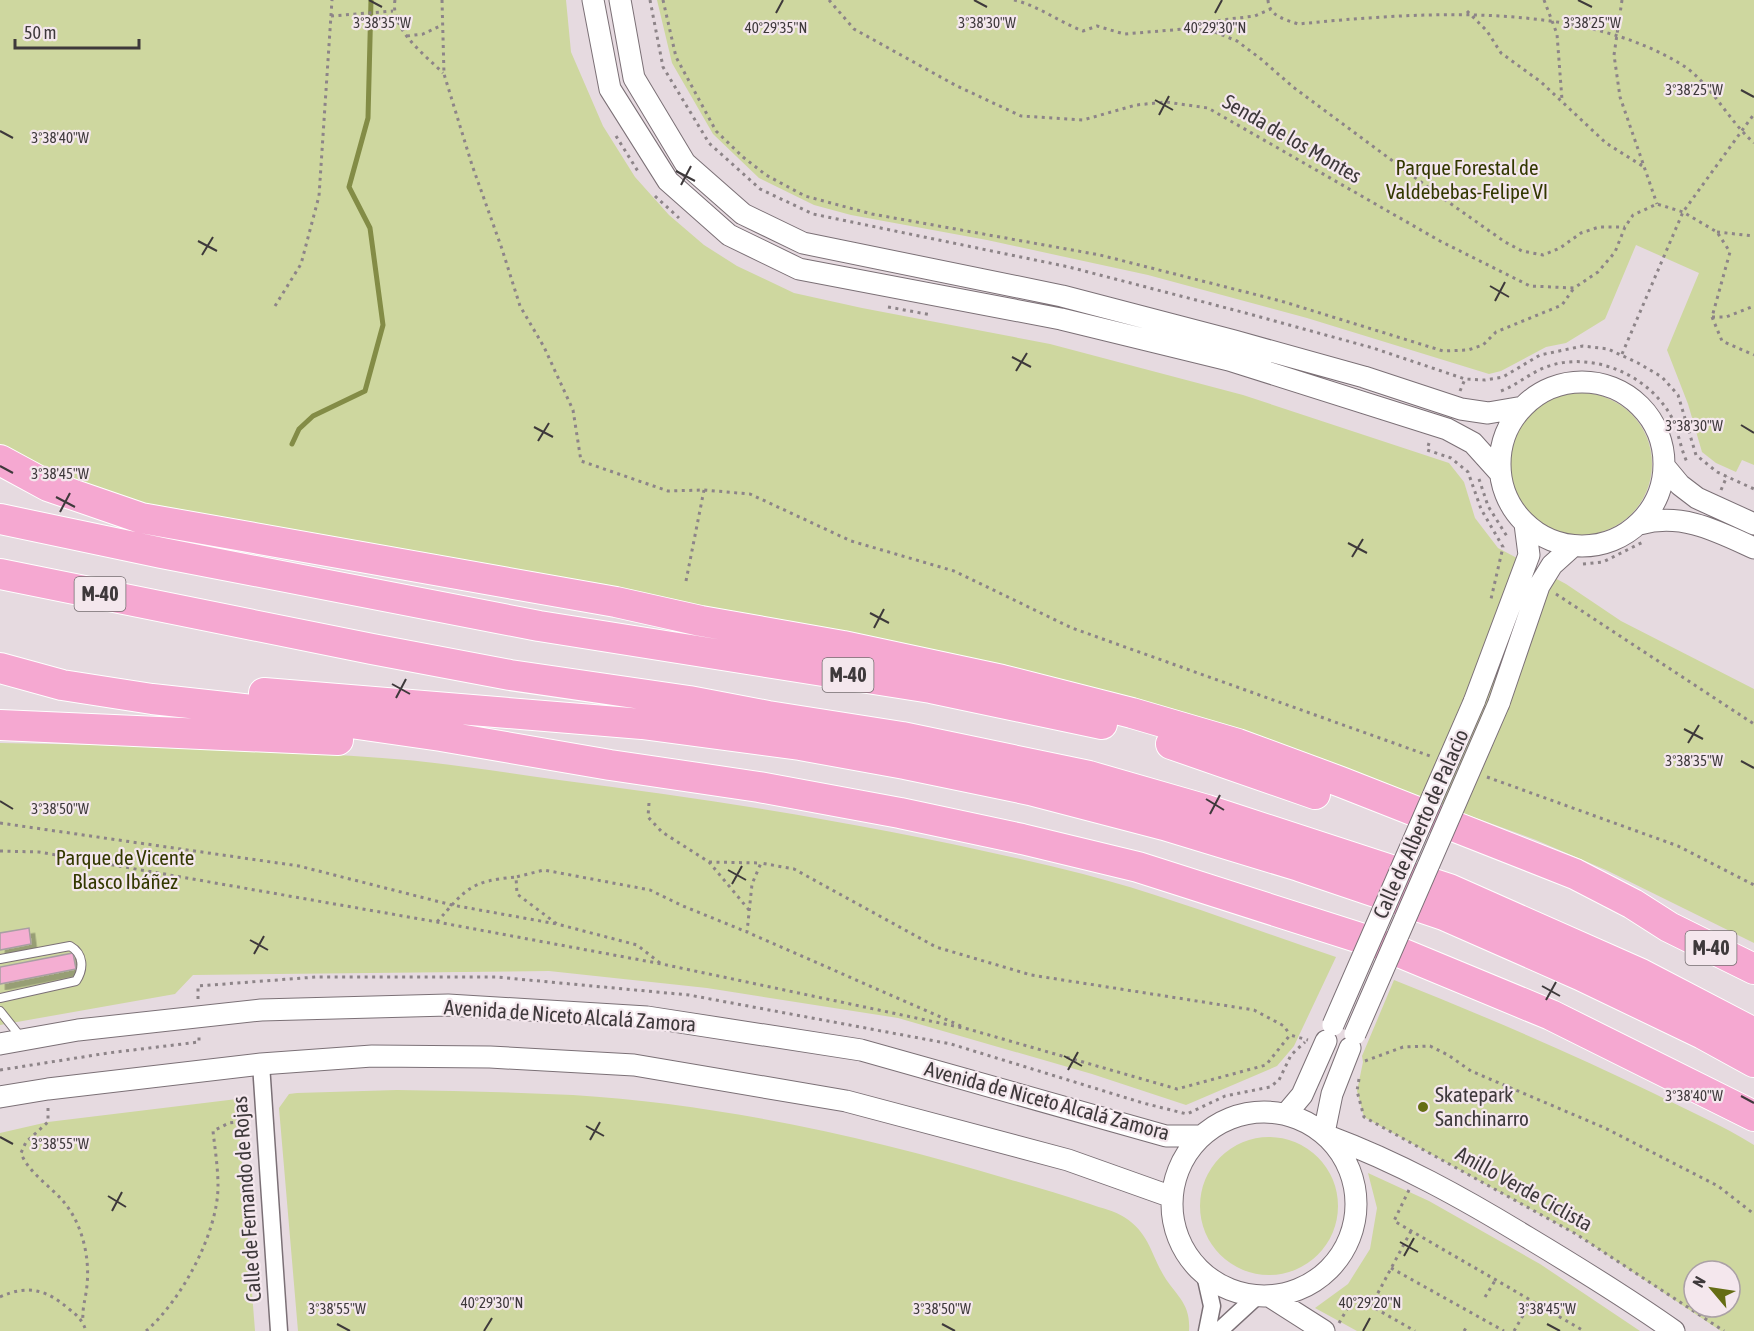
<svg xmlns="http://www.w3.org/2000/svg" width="1754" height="1331" font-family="'Asap Condensed',sans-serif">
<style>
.green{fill:#ced79f;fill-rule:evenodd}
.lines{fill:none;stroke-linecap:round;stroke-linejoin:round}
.stream{stroke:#838c46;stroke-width:5}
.building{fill:#f4aed2;stroke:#a99ea3;stroke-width:1.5;filter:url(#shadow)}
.service-casing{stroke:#7b7076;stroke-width:10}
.minor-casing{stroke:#7b7076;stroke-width:19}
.tertiary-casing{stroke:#7b7076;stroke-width:23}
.motorway-casing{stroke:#fff;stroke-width:32}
.path{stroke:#8d8488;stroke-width:3;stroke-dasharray:3 4.5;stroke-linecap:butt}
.service{stroke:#fff;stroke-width:8}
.minor{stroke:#fff;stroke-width:16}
.tertiary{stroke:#fff;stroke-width:21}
.motorway{stroke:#f5a8d1;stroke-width:30}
.tertiary-bridge-casing{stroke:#7b7076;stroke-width:23;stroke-linecap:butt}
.tertiary-bridge{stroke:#fff;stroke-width:21}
.ticks{fill:none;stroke:#3e393b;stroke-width:2}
.poi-dot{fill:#656d14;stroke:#f4e7ed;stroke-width:2}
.labels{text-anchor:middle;stroke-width:4.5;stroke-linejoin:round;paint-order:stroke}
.shield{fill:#f4e7ed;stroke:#756d70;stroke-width:1.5}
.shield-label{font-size:20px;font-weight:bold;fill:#3e393b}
.street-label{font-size:21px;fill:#3e393b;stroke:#f4e7ed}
.park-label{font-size:21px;fill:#333800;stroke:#f4e7ed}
.poi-label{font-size:21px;fill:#3e393b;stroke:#f4e7ed;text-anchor:start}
.ticks-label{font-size:15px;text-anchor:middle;fill:#3e393b;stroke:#f4e7ed;stroke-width:4.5;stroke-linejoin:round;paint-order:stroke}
</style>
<defs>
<filter id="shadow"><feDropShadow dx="5.5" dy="5.5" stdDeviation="0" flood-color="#0004"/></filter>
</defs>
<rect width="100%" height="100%" fill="#e6dae0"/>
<path class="green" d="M0 0H566L571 52 603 126 635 177 669 215 704 245 737 266 794 293 862 308 1050 344 1243 395 1449 463 1464 482 1475 518 1498 548 1566 584 1621 621 1754 689V943L1606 870 1536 840 1315 759 128 502 52 473 0 447Z
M657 0H1754V465L1742 460 1736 472 1716 463 1702 452 1688 404 1667 350 1699 273 1636 245 1605 319 1566 343 1546 347 1501 371 1489 374 1307 318 1148 275 987 240 851 215 814 205 759 178 713 134 672 63Z
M1510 464a71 71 0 1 1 142 0a71 71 0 1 1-142 0Z
M0 743C128 745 255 749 382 758 441 762 500 772 559 780 735 802 910 831 1083 874 1168 896 1252 929 1336 957L1294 1046 1277 1066 1186 1105 1092 1074 898 1018 707 988 549 971 193 975 175 994 0 1025Z
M1394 980C1482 1015 1568 1052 1653 1093 1687 1110 1722 1125 1754 1145V1331H1721L1576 1234 1364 1117 1357 1091 1363 1062 1362 1056ZM1694 1271H1730V1307H1694Z
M397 1090C455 1091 514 1092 573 1095 718 1104 870 1137 1008 1179 1036 1187 1063 1195 1090 1204 1101 1208 1115 1211 1124 1217 1149 1233 1150 1252 1164 1276 1176 1296 1191 1303 1189 1331H298L279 1108 289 1094 297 1093Z
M237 1099 255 1331H0V1133L48 1122Z
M1200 1206a69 69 0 1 1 138 0a69 69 0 1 1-138 0Z
M1368 1173 1429 1201 1540 1264 1640 1331H1357L1315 1308 1348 1284 1370 1249 1377 1208Z"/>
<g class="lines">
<path class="stream" d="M292 444 299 429 313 416 365 391 383 325 370 228 349 187 368 118 371 0"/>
</g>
<path class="building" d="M29 928 31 944 0 950V933Z
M73 953 76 969 0 984V967Z"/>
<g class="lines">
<g class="service-casing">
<path id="service" d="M0 959 70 946C84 954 84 969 76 981L0 998
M0 1011 23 1040"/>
</g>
<g class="minor-casing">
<path id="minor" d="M261 1064 279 1331
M1205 1275 1212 1306 1207 1331
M1219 1331 1257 1296"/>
</g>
<g class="tertiary-casing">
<path id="tertiary" d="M593 0 610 89 668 181 729 235 799 269 1061 319 1229 360 1447 429 1473 443 1500 473
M620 0 634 78 685 163 743 214 803 243 1062 296 1234 341 1364 377 1461 409 1488 413 1523 407
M1500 464a82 82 0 1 1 164 0a82 82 0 1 1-164 0Z
M1665 467 1680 485 1697 498 1754 524
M1640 524C1681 512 1717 531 1754 548
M1474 702 1529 555 1525 524
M1499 703 1539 586 1552 565 1572 547
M0 1044 78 1030 261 1010 448 1005 647 1017 861 1050 1166 1136H1201
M0 1097 48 1089 261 1064 372 1056 490 1057 634 1065 846 1101 1068 1160 1172 1197
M1172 1204a92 92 0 1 1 184 0a92 92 0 1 1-184 0Z
M1286 1114 1302 1095 1326 1041
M1324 1133 1332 1094 1350 1048
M1328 1136C1398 1162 1463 1198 1527 1237 1577 1267 1626 1297 1674 1331
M1269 1296 1324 1331"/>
</g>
<g class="motorway-casing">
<path id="motorway" d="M0 460 48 486 141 518 616 602 701 621 843 646 1002 680 1132 713 1238 744 1341 782 1575 874 1633 904 1669 927 1754 969
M0 519 162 553 539 626 931 688 1102 724
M0 574 372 649 510 675 689 701 768 716 902 737 1089 776 1207 810 1449 889 1641 974 1754 1033
M0 668 62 685 152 699 281 713 441 736 610 765 759 787 900 813 1022 839 1138 867 1382 945 1551 1015 1754 1116
M264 693 642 724 800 745 905 764 1030 790 1164 825 1299 866 1444 915 1580 975 1703 1034 1754 1062
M0 725 338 740
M1171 744 1315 794"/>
</g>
<path class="path" d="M395 0C390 29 424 54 443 73
M442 0 444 74 472 165 502 249 520 306 544 347 573 410 581 461 668 491 704 490 750 494 851 541 954 571 1072 628 1430 756
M650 0 663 67 709 143 760 189 813 214 1069 267 1242 312 1373 348 1465 379 1485 380 1503 377 1540 355 1583 346 1608 349 1638 363 1662 377 1678 395 1696 455 1717 472 1754 489
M663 0 676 57 716 131 743 157 766 175 805 196 872 214 1100 255 1281 301 1443 351 1468 350 1483 345 1496 332 1562 305 1574 288
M829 0 854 29 955 85 1021 116 1083 120 1136 105 1166 102 1208 108 1440 241 1530 286 1574 288 1598 272 1615 252 1625 227 1633 215 1657 204 1683 212 1717 232 1730 252 1712 317
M1014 0C1039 6 1059 22 1083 31L1097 26 1124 34 1185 29 1212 31 1237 41 1261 59 1293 87 1444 199 1505 242 1522 251 1543 255 1560 248 1581 233 1599 227H1625
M1268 0C1269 16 1284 19 1298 24 1420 12 1583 0 1687 68 1714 89 1729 121 1754 143
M1544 0 1557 34 1562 100
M1622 0 1614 55 1620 97 1657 204
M1467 11 1487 31 1501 53 1541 82 1606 143 1644 167
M331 16 393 11
M1197 29 1221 20 1255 16 1271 9
M407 36 423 34 442 25
M616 136 639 173
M655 196 679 218
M1717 232 1754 236
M275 306 301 264 319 196 332 0
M888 307 932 315
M1712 317 1722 341 1754 355
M1712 317H1726L1754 306
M1622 354 1683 212 1754 114
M1460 391 1465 379
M1501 391C1517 385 1530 373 1546 367 1589 351 1643 372 1668 411 1678 426 1679 445 1687 462
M1429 443 1427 450 1451 458 1468 472 1481 509 1503 547 1491 599
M1479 479 1488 506 1508 538
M1721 490 1727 476
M1583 564 1603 562 1643 542
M686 581 704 490
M1556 594 1754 724
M1487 777 1678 846 1754 885
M649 803 648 817 662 832 709 862 749 910
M0 823 299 866 452 905 557 924
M0 851 39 852 437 922 662 964 968 1029 1177 1089 1266 1065 1290 1035 1308 1040
M709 862 761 863
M437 922C466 889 470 881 516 877
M660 963 637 945 557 924 517 894 516 877 544 870 650 890 683 906 747 932
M198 999V986L316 977H496L689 995 951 1044 1143 1103 1187 1114 1225 1096 1270 1087 1279 1080 1291 1055 1305 1042
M961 1026 747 932 752 884 761 863 794 869 936 947 1031 975 1254 1010 1284 1026 1290 1035
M1365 1061 1403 1047 1430 1046 1448 1055 1471 1071 1605 1128 1718 1186 1754 1214
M0 1070 108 1053 199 1042V1035
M1359 1079 1357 1091 1364 1117 1576 1234 1724 1331
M48 1108V1122L26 1142 21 1153C28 1172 50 1186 63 1201 82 1223 90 1257 87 1285 86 1298 82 1307 83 1321
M1409 1190 1394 1221 1584 1331
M1411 1231 1371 1306 1415 1331
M1391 1268 1504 1331
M0 1297C28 1284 47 1290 69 1309 78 1316 83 1321 86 1331
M1485 1297 1496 1279
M1339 1323 1354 1297 1371 1306
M146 1331C181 1301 218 1233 218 1186 218 1168 215 1149 213 1131L229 1123 251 1120
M1464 1331 1466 1328
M1514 1331 1532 1300"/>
<use href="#service" class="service"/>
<use href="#minor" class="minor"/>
<use href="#tertiary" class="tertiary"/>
<use href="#motorway" class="motorway"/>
<g class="tertiary-bridge-casing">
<path id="tertiary-bridge" d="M1333 1025 1474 702
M1355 1034 1499 703"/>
</g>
<use href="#tertiary-bridge" class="tertiary-bridge"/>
</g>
<path class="ticks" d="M369 0 382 7M974 0 987 7M1578 0 1592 7M776 13 783 0M1215 13 1222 0M1741 90 1754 97M1155 100 1173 110M1159 115 1169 96M0 131 13 138M676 171 695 181M681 185 691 166M198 241 217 251M202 255 213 237M1490 286 1509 297M1495 301 1505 282M1012 357 1031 367M1016 371 1027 353M1741 425 1754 433M534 427 553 437M538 441 549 423M0 466 13 473M56 497 75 507M60 512 70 493M1348 543 1367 553M1352 557 1363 539M870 613 889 623M874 628 884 609M392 684 410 694M396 698 406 679M1684 729 1703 739M1688 743 1699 725M1741 761 1754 768M1206 799 1224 810M0 801 13 809M1210 814 1220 795M728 870 746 880M732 884 742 866M250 940 268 950M254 954 264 936M1542 986 1560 996M1546 1000 1556 982M1064 1056 1082 1066M1068 1070 1078 1052M1741 1096 1754 1103M586 1126 604 1136M0 1137 13 1144M590 1140 600 1122M108 1196 126 1207M112 1211 122 1192M1400 1242 1418 1252M1404 1256 1414 1238M337 1324 350 1331M942 1324 955 1331M1547 1324 1560 1331M484 1331 492 1318M1363 1331 1370 1318"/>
<circle class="poi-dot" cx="1423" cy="1107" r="6"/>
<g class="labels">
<g class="shield">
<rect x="74.5" y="577" width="51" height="34" rx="4.5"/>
<rect x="822.5" y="658" width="51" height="34" rx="4.5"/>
<rect x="1685.5" y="931" width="51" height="34" rx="4.5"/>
</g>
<g class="shield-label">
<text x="100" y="601">M-40</text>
<text x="848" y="682">M-40</text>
<text x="1711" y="955">M-40</text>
</g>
<g class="street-label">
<text transform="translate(1292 139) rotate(30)" y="7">Senda de los Montes</text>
<text transform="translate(1421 824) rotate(-66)" y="7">Calle de Alberto de Palacio</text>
<text transform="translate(570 1016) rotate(4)" y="7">Avenida de Niceto Alcalá Zamora</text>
<text transform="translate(1047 1101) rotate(15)" y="7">Avenida de Niceto Alcalá Zamora</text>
<text transform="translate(1524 1189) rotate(29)" y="7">Anillo Verde Ciclista</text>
<text transform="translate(247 1199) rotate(-94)" y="7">Calle de Fernando de Rojas</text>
</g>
<g class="park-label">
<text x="1467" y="175">Parque Forestal de<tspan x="1467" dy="24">Valdebebas-Felipe VI</tspan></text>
<text x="125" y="865">Parque de Vicente<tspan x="125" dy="24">Blasco Ibáñez</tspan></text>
</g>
<g class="poi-label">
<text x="1435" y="1102">Skatepark<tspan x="1435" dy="24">Sanchinarro</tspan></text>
</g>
</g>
<g class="ticks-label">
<text x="382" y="28">3°38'35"W</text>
<text x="987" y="28">3°38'30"W</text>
<text x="1592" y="28">3°38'25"W</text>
<text x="776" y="33">40°29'35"N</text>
<text x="1215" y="33">40°29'30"N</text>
<text x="1694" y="95">3°38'25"W</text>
<text x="60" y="143">3°38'40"W</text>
<text x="1694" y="431">3°38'30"W</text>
<text x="60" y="479">3°38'45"W</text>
<text x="1694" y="766">3°38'35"W</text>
<text x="60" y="814">3°38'50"W</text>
<text x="1694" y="1101">3°38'40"W</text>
<text x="60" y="1149">3°38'55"W</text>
<text x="492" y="1308">40°29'30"N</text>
<text x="1370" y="1308">40°29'20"N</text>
<text x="337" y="1314">3°38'55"W</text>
<text x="942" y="1314">3°38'50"W</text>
<text x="1547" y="1314">3°38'45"W</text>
</g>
<g transform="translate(1712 1289) rotate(299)"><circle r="28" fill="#f4e7ed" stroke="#aba1a6" stroke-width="1.5"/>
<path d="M0-4.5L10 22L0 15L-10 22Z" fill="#656d14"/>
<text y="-9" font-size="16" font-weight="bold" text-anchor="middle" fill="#3e393b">N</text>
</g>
<path d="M15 39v9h124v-9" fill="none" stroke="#3e393b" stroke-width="3"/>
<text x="24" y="39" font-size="18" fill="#3e393b" stroke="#f4e7ed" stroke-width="4.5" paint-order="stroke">50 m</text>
</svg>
